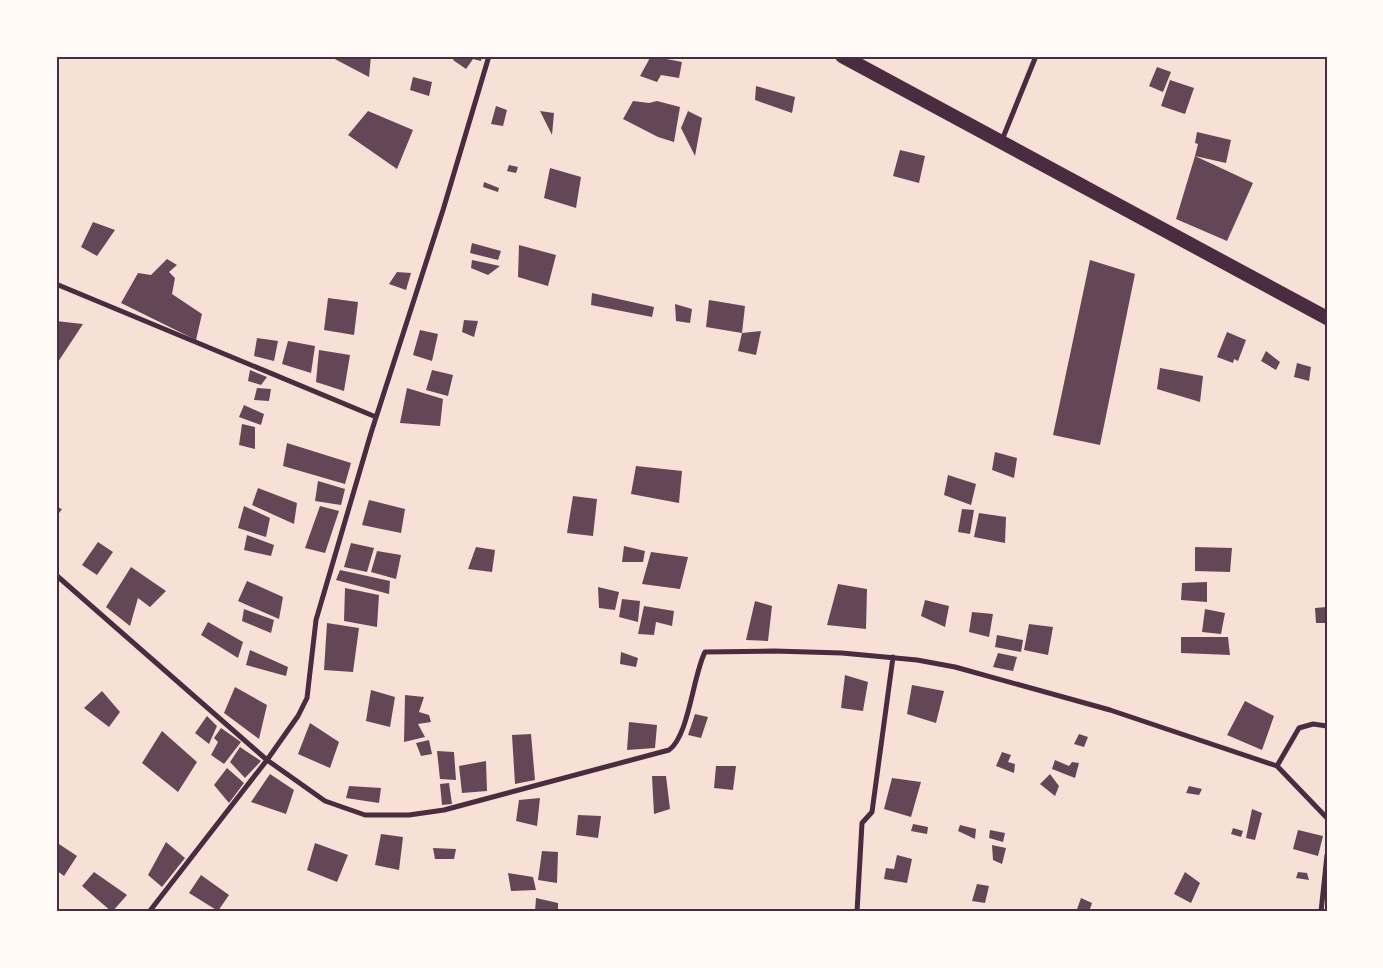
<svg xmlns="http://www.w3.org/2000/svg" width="1383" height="968" font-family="'Varela Round',sans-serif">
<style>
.building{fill:#644757}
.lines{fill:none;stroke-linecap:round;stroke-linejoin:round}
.minor{stroke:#4a2c40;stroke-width:5}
.trunk{stroke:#4a2c40;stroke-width:14}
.neatline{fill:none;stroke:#4a2c40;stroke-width:2}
</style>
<rect width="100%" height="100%" fill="#f7e1d7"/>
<path class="building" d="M329 56H371L369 77Z
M455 56H482L481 61 473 59 466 69 453 60Z
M651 56 682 62 679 78 661 75 657 82 640 76Z
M1157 67 1171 72 1163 92 1149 86Z
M413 77 432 82 429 96 410 90Z
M1170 80 1194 88 1185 114 1161 106Z
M756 86 795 97 792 113 755 100Z
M633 101 649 103 657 101 680 107 674 142 658 137 623 119Z
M496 106 507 110 503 126 491 124Z
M368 111 413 130 397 169 348 135Z
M540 111 554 113 552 135Z
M688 111 702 118 695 156 681 128Z
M1197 132 1231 140 1226 163 1195 156 1198 144 1195 143Z
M900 150 925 156 919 183 893 176Z
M1195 156 1253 183 1227 241 1176 219Z
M509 165 518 167 516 173 507 171Z
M550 168 581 177 576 208 544 198Z
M484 182 499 188 498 192 483 187Z
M93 222 115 230 97 256 81 247Z
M472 243 501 251 498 260 470 253Z
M519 245 556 255 548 286 518 277Z
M167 259 177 265 169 272 175 278 172 294 202 314 196 340 121 303 138 273 151 275Z
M472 260 500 266 488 275 471 268Z
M1090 260 1135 274 1100 445 1053 435Z
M397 272 411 273 406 290 389 284Z
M592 293 654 307 652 317 591 305Z
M328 298 358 302 354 335 324 330Z
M709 300 745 306 742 333 706 327Z
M675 304 692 309 690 323 676 321Z
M464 320 478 321 474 337 462 332Z
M56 321 83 324 56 365Z
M420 330 438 334 432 361 413 355Z
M761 331 756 355 738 351 742 333Z
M1227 332 1246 340 1238 361 1234 359 1233 363 1217 357Z
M257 338 278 341 274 361 254 356Z
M288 341 315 346 311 373 282 364Z
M319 350 350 355 344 391 316 382Z
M1266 351 1280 362 1276 370 1261 361Z
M1297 363 1311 367 1309 381 1294 377Z
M1160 368 1203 376 1200 402 1157 389Z
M250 370 267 377 261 385 248 381Z
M432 370 453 375 448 396 426 390Z
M257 388 271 389 269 401 254 400Z
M407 388 443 399 440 426 400 423Z
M244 405 264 414 261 425 239 417Z
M242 424 255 427V449L239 445Z
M287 443 351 463 345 484 283 466Z
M995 452 1017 458 1014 478 992 470Z
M636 466 682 471 679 503 631 494Z
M948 475 976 484 971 505 944 495Z
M318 481 345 489 341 505 315 501Z
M258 488 297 503 294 524 252 505Z
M573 496 597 499 593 536 567 533Z
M369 500 405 509 401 533 362 525Z
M244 506 270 518 266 537 238 528Z
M320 506 339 511 325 553 305 548Z
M56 507 62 509 56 517Z
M962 509 974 510 970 534 958 532Z
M979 513 1006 517 1005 543 974 537Z
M247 535 274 545 271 556 244 550Z
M98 542 113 552 97 575 82 565Z
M351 543 374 548 367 572 344 567Z
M624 546 645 551 643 562H622Z
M476 547 495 550 492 572 468 569Z
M1195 547 1232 548 1230 572 1195 571Z
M377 551 401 555 396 579 371 572Z
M651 552 688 557 680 589 642 584Z
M131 567 166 591 150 607 138 598 130 626 106 607Z
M340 570 390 581 389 594 336 580Z
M247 581 283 597 279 619 238 601Z
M1207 582V602L1181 600 1182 583Z
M838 584 867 589 866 629 827 625Z
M598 587 619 592 615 610 599 608Z
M345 588 379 595 377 627 344 621Z
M622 599 640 601 638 622 619 617Z
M925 600 949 606 945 627 921 616Z
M755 601 772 606 768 641 746 640Z
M644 606 674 611 672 626 656 622 654 635 638 634Z
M1327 607V623H1316L1315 608Z
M244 609 274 620 271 633 242 621Z
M1205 609 1225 613 1221 634 1202 632Z
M972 612 993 614 989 637 969 632Z
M208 622 243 642 238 658 201 635Z
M327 623 359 628 353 672 324 670Z
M1029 624 1053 627 1048 655 1024 650Z
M997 635 1023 640 1021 652 995 647Z
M1181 637H1228L1230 655 1181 653Z
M250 650 288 667 286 676 246 665Z
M621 652 638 658 636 667 620 664Z
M998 653 1017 657 1013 671 993 667Z
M845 675 868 682 863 711 841 708Z
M912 685 944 691 936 723 907 714Z
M235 687 267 705 259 739 224 713Z
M371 690 395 697 390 727 366 721Z
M102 691 120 712 109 727 84 708Z
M405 695 424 697 419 712 429 715 431 722 418 724 425 737 404 742Z
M1245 701 1274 716 1262 750 1227 735Z
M695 714 708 717 701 738 688 735Z
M207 716 217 726 209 744 195 733Z
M629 722 657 725 655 748 627 750Z
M310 723 339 742 330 768 298 754Z
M221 728 241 742 224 764 211 755 218 742 214 738Z
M162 731 197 762 178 792 142 763Z
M531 734 535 780 515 784 512 735Z
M1079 734 1088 737 1084 747 1074 744Z
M429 740 432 754 421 756 416 743Z
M240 747 261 761 245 778 230 762Z
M437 751 454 752 456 780 440 779Z
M1002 752 1011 755 1008 762 1015 764 1014 773 996 766Z
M1055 760 1069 766 1072 762 1079 763 1075 778 1052 769Z
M486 761 487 791 462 793 459 766Z
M716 766H736L733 790 714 788Z
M227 768 244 783 229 803 214 785Z
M270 774 294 790 286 814 251 802Z
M1050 774 1059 786 1055 796 1040 784Z
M652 776H666L670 809 654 814Z
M892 778 921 782 911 817 884 809Z
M449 783 452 804 442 805 440 784Z
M349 786 381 788 379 803 346 798Z
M1189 786 1202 789 1199 795 1186 793Z
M540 798 537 826 516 821 519 800Z
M1252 809 1262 813 1255 840 1246 838Z
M578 815 601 816 598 838 576 835Z
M913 824 928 827 927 834 911 831Z
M960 825 976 829 975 839 958 831Z
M1233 828 1243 831 1241 837 1231 834Z
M990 830 1005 833 1003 842 989 838Z
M1298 830 1323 836 1318 856 1293 849Z
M381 834 403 837 399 870 375 865Z
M56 842 77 856 64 876 56 870Z
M166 842 185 858 162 887 148 875Z
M315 843 348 855 337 882 307 870Z
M992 845 1006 848 1002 864 993 860Z
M433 848 456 849 454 859H435Z
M542 851 558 852 557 883 538 880Z
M897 855 912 859 907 883 884 879 886 868 894 869Z
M94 872 127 895 112 912 82 886Z
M1185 872 1200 883 1191 903 1174 894Z
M1298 872 1307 873 1309 880 1296 878Z
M508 873 533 877 536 890 511 891Z
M201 875 229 895 218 911 189 893Z
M977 884 989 886 985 903 972 901Z
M536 898 558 903V912H535Z
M1081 898 1092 903 1089 912H1076Z"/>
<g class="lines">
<path class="minor" d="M1002 140 1036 56
M56 284 376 417
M56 575 267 760 325 801 365 815H409L444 810 669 750C689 736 693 675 705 652L774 651 842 653 917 660 955 667 1110 710 1277 766 1327 818
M1277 766 1299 728 1313 724 1327 726
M149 912 267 760 298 716 307 698 316 620 371 433 443 210 489 56
M857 912 862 823 872 812 893 657
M1321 912 1327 855"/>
<path class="trunk" d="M842 56 1327 318"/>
</g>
<rect width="1383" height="968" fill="none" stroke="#fffaf5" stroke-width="115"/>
<rect x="58" y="58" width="1268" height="852" class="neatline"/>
</svg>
